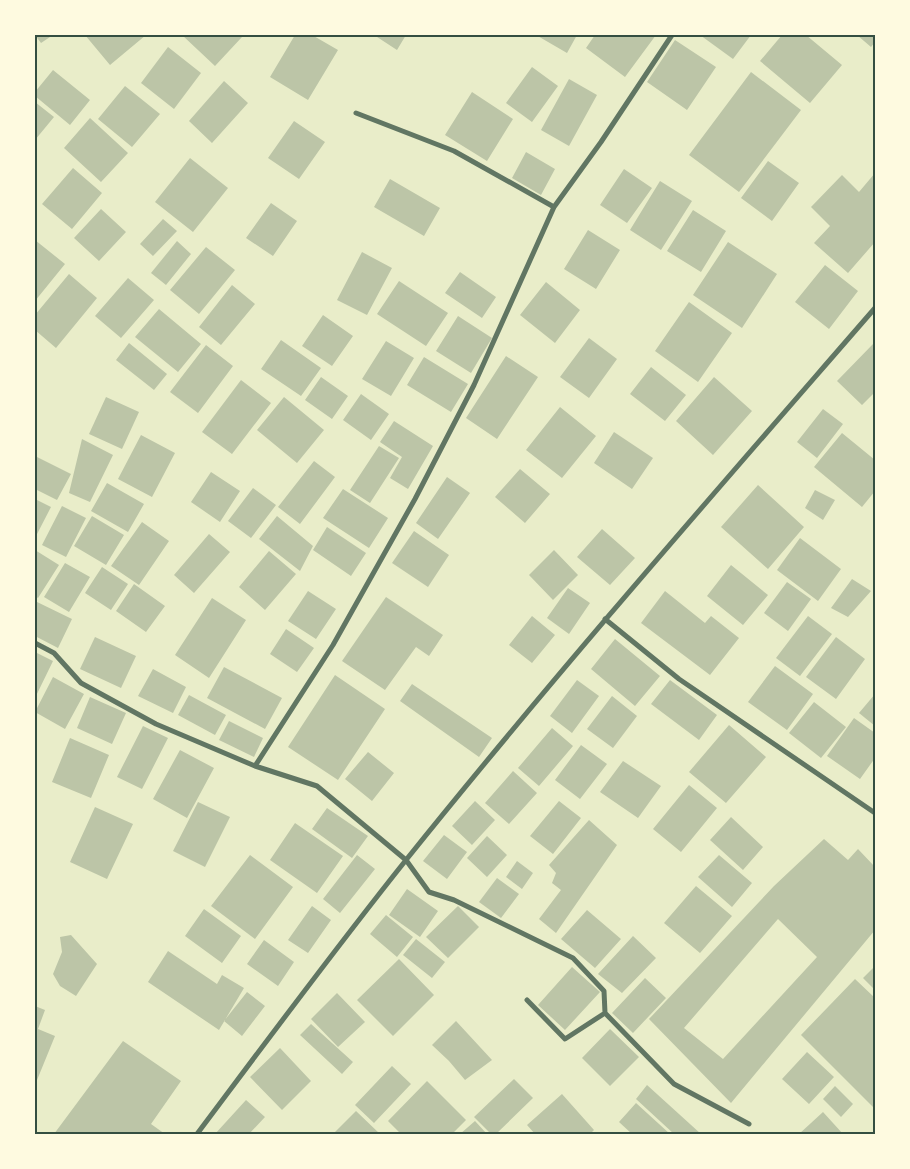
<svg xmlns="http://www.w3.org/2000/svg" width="910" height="1169" font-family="'PT Sans',sans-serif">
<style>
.building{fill:#bcc5a7;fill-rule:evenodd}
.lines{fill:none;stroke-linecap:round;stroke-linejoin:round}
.minor{stroke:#617663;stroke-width:5}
.neatline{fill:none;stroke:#344e41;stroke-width:2}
</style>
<rect width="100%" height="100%" fill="#e9edc9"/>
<path class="building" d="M35 35H53L41 43Z
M85 35H146L110 65Z
M182 35H240L242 37 215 66Z
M295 35H312L338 50 308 100 270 77Z
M374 35H406L397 50Z
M536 35H577L567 53Z
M595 35H656L625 77 586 48Z
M700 35H751L733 59Z
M782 35H806L842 65 810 103 760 61Z
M857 35H875V42L871 47Z
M675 40 716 67 687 110 647 82Z
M168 47 201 73 174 109 141 83Z
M532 67 558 86 532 122 506 103Z
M53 70 90 100 70 125 35 96V92Z
M751 72 801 110 739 192 689 155Z
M569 79 597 95 569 146 541 130Z
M224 81 248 103 212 143 189 121Z
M125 86 160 114 132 147 98 119Z
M472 92 513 119 487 161 445 135Z
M35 102 54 117 35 140Z
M90 118 128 153 101 182 64 148Z
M294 121 325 142 299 179 268 158Z
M526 152 555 169 541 195 512 178Z
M190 158 228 188 193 232 155 202Z
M768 161 799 183 772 221 741 198Z
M73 168 102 193 72 229 42 204Z
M624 169 652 188 627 223 600 205Z
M875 173V242L848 273 814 243 830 226 811 207 842 175 859 192Z
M390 179 440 208 424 236 374 207Z
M660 181 692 201 661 250 630 230Z
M271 203 297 221 273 256 246 238Z
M101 209 126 232 99 261 74 238Z
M693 210 726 231 701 272 667 251Z
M163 219 177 231 153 256 140 244Z
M588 230 620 250 596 289 564 269Z
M35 240 65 264 35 301Z
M177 241 191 254 166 285 151 273Z
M728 242 777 274 742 328 693 295Z
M206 247 235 270 199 314 170 290Z
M362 252 392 268 367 315 337 300Z
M825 265 858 291 829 329 795 302Z
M460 272 496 297 482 318 445 293Z
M69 274 97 298 56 348 35 330V315Z
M128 278 154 300 121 338 95 316Z
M399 281 448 313 426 346 377 314Z
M546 282 580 310 555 343 520 315Z
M232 285 255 304 221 345 199 327Z
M689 302 732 333 698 382 655 351Z
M159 309 201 344 178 372 135 337Z
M323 315 353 336 332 366 302 346Z
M458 316 492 338 471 373 436 351Z
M589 338 617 359 589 398 560 377Z
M281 340 321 368 301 396 261 369Z
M386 341 414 358 391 396 362 379Z
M129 343 167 374 154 390 116 360Z
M873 344 875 346V392L862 405 837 381Z
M206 345 233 366 198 413 170 392Z
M506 356 538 377 497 439 466 418Z
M424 357 468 384 451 412 407 385Z
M651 367 686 395 665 421 630 394Z
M321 377 348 396 332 419 305 400Z
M714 377 752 411 713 455 676 421Z
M241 380 271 403 232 454 202 432Z
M361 394 389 414 371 440 343 420Z
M106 397 139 412 122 449 89 434Z
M284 397 324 430 297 463 257 430Z
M560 407 596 436 562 478 526 450Z
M823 409 843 424 817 458 797 442Z
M394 421 433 446 408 489 390 478 402 457 380 442Z
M614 432 653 458 632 489 594 463Z
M842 433 875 460V491L862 507 814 467Z
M141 435 175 453 152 497 118 479Z
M82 439 113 455 90 502 69 493Z
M379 446 399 458 370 503 350 490Z
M35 456 71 474 57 500 35 489Z
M314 461 335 477 300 524 278 507Z
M520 469 550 494 525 523 495 497Z
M211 472 240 491 220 522 191 502Z
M447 477 470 493 438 539 416 523Z
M107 483 144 504 128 532 91 511Z
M758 485 804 527 768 569 721 527Z
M253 488 276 505 251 538 228 521Z
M343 489 388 518 369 548 323 518Z
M815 490 835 500 823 520 805 508Z
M35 499 51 507 35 538Z
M62 506 86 518 66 557 42 545Z
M92 516 124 535 106 565 74 546Z
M277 516 313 546 300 571 259 539Z
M142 522 169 541 139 585 111 566Z
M327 527 366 553 351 576 313 550Z
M602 529 635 558 610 585 577 557Z
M414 531 449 555 428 587 392 563Z
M209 534 230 552 194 593 174 575Z
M800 538 841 569 818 601 777 570Z
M35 550 59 565 38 598 35 596Z
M554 550 578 575 553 600 529 575Z
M269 551 296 574 265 610 239 587Z
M65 563 90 577 69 612 44 597Z
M731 565 768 595 743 625 707 596Z
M102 567 128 584 111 610 85 593Z
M852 579 871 591 848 617 831 608Z
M787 582 811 599 788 631 764 613Z
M134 584 165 606 146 632 116 611Z
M568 588 590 603 569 634 547 618Z
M308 591 336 609 316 639 288 621Z
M665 591 705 623 711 616 739 638 710 675 641 623Z
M386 597 443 635 429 656 416 647 385 690 342 661Z
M212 598 246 620 209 678 175 655Z
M35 601 72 619 58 648 35 636Z
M532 616 555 635 532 663 509 645Z
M808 616 832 634 800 676 776 658Z
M286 629 314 648 297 672 270 654Z
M95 637 136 656 121 688 80 669Z
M836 637 865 659 836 699 806 677Z
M615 639 660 676 635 706 591 669Z
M35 652 53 661 35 698Z
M775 666 813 694 787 730 748 702Z
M224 667 282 698 265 729 207 698Z
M153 669 186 687 173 713 138 696Z
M335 675 385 709 338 780 288 747Z
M53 677 84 694 65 729 35 712Z
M577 680 599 696 572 733 550 716Z
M670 680 717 715 699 740 651 704Z
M412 684 492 738 479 757 400 701Z
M875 694V726L859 713Z
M189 695 226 715 215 735 178 715Z
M612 696 637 716 613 748 587 729Z
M90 697 126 713 112 744 77 728Z
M814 702 846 727 821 758 789 733Z
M854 718 875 733V758L860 779 827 756Z
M229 721 263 738 254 757 219 740Z
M729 725 766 757 726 803 689 772Z
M143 726 168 738 142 789 117 777Z
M552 728 573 746 539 786 518 768Z
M70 738 109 755 91 798 52 782Z
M581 745 607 764 580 799 555 780Z
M180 750 214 768 187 818 153 799Z
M368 752 394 773 372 801 345 779Z
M623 761 661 786 638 818 600 792Z
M513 771 537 793 509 824 485 803Z
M689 785 717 808 681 852 653 829Z
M475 801 495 820 472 845 452 826Z
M559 801 581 818 553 854 530 836Z
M198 802 230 817 205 867 173 851Z
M95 807 133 824 107 879 70 862Z
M327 808 368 836 352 858 312 829Z
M731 817 763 847 743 870 710 840Z
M589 820 617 845 556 933 539 919 561 890 552 883 556 873 549 865Z
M295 823 343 856 317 893 270 860Z
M444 835 467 852 447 879 423 861Z
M487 836 507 855 487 877 467 858Z
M824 839 848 860 858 849 875 867V930L731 1103 649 1019 774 886ZM778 919 817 957 723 1059 684 1028Z
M250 855 293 887 255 939 211 906Z
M357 855 375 869 340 913 323 899Z
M719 855 752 883 732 907 698 877Z
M517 861 533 873 522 889 506 877Z
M497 878 519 894 501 918 479 902Z
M696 886 732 916 700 953 664 923Z
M407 889 438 911 420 937 389 915Z
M312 906 331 920 308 953 288 940Z
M458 906 479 927 448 958 426 937Z
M204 909 241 936 222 963 185 936Z
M587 910 621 939 595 968 561 939Z
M386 915 413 937 397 957 370 934Z
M71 935 97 964 76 996 60 986 53 974 62 952 60 937Z
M633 936 656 958 622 993 598 974Z
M416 939 445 962 432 978 403 955Z
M264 940 294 962 278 986 247 964Z
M168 951 217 984 222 975 244 988 219 1030 148 982Z
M399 959 434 995 393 1036 357 1000Z
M875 966V990L863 978Z
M572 967 600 992 565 1030 538 1005Z
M645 978 666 998 633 1033 612 1013Z
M855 979 875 998V1109L801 1035Z
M247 992 265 1006 242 1036 224 1021Z
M337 993 365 1022 338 1047 311 1019Z
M35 1006 45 1010 38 1029 55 1036 35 1085Z
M456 1021 492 1060 465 1080 449 1061 432 1045Z
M311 1024 353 1062 342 1074 300 1035Z
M610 1029 639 1057 610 1086 582 1058Z
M123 1041 181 1081 151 1124 165 1134H54Z
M280 1048 311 1081 282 1110 250 1077Z
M807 1052 834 1077 809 1104 782 1079Z
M392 1066 411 1084 374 1123 355 1105Z
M514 1079 533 1098 496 1134H491L474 1117Z
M427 1081 466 1120 452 1134H401L388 1121Z
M647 1085 701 1134H674L636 1099Z
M835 1086 853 1104 841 1117 823 1099Z
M562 1094 594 1130 590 1134H535L527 1125Z
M246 1100 265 1117 249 1134H215Z
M636 1103 670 1134H632L619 1122Z
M356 1111 380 1134H333Z
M823 1112 843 1134H799Z
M475 1121 487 1134H460Z"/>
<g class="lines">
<path class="minor" d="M356 113 454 151 554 207
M605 619 679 679 875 813
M35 643 54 653 81 683 156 724 255 766 317 786 406 860 429 892 454 900 573 958 604 991 605 1013 674 1084 749 1124
M255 766 333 645 415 499 474 385 554 207 601 142 672 35
M527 1000 565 1039 605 1013
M197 1134C266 1042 334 950 406 860 557 672 717 490 875 308"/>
</g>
<rect width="910" height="1169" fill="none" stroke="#fefae0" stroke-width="72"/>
<rect x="36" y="36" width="838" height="1097" class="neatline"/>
</svg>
